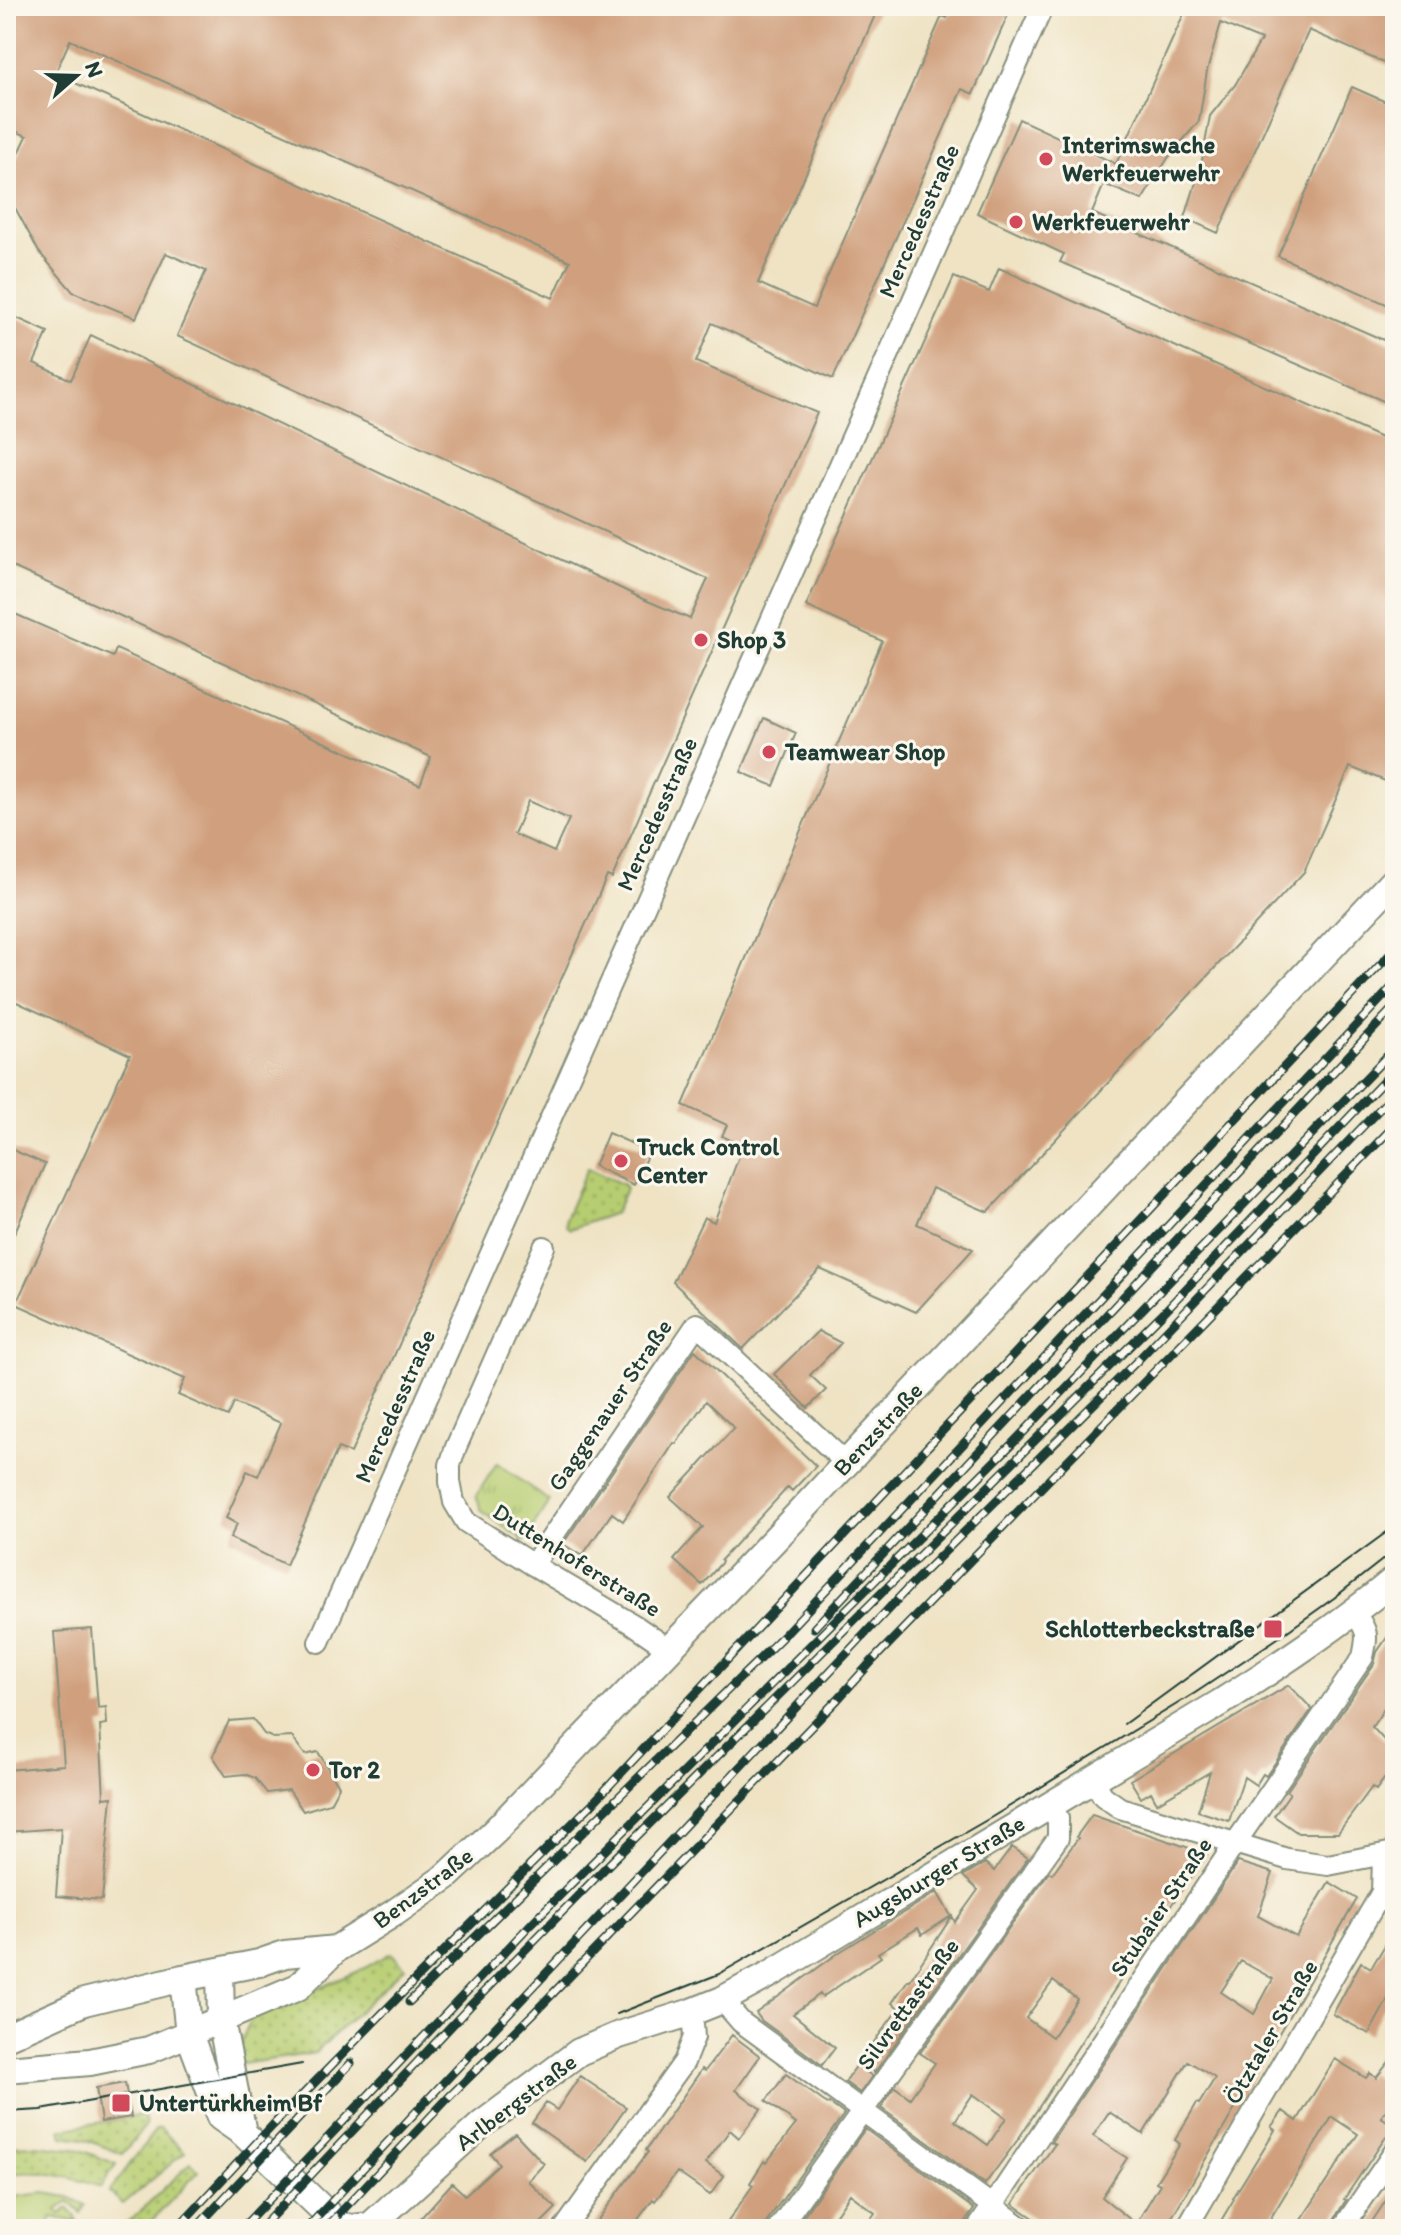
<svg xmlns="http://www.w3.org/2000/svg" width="1401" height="2235" font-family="Itim,sans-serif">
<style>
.grass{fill:url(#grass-dots);stroke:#6b8552;stroke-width:2}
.park{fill:url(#park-tufts);stroke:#6b8552;stroke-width:2}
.garden{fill:#b7cd71;stroke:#6b8552;stroke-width:2}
.building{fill:#d0a07e;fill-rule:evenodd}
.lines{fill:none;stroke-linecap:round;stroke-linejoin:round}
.minor-casing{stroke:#87907c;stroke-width:24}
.major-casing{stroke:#87907c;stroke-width:30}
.minor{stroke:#fff;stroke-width:20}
.major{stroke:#fff;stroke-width:26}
.tram{stroke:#1f3d34;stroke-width:2}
.rail-casing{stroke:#1f3d34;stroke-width:9}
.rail{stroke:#fbf7ec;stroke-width:6;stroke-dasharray:18;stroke-linecap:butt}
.poi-dot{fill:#d1495b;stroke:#fbf7ec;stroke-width:3}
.labels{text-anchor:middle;stroke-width:6;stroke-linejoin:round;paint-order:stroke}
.poi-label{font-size:24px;font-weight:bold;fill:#1f3d34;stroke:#fbf7ec;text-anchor:start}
.street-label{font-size:24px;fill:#1f3d34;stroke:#fbf7ec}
</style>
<defs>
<pattern id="grass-dots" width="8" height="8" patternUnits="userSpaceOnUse" patternTransform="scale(2)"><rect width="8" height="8" fill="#b7cd71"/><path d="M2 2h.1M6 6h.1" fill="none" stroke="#94a85e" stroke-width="1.8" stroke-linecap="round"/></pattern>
<pattern id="park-tufts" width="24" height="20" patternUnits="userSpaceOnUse" patternTransform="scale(2)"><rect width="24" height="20" fill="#b7cd71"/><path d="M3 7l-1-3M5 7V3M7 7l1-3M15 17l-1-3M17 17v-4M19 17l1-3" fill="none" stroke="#94a85e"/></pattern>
</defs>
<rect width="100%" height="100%" fill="#fbf7ec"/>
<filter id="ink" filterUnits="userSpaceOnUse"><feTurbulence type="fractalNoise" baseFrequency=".0125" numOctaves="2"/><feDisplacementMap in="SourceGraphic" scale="16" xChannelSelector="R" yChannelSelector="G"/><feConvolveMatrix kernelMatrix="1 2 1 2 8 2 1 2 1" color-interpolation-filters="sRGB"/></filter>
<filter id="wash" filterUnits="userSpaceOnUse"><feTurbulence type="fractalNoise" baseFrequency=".006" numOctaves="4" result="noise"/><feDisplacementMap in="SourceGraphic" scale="32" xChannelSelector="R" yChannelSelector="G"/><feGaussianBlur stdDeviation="1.8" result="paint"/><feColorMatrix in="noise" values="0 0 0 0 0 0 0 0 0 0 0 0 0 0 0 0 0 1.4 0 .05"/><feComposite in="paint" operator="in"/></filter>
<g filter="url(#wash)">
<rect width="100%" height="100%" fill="#efe3c4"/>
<path class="grass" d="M587 1168 624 1185 626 1189 615 1213 570 1229 566 1226 565 1219Z
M391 1953 405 1967 315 2053 241 2064C239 2045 243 2034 253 2017L361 1970Z
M144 2115 146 2125 122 2154 85 2139 63 2136 61 2129Z
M160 2128 185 2152 123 2204 109 2192 156 2129Z
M37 2145 81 2150 116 2164 101 2187C70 2177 38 2168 6 2175V2146Z
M191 2163 199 2171 144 2229H121Z"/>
<path class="park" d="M497 1463 549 1501 524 1541 482 1511 476 1496Z"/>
<path class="garden" d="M44 2193 69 2197 85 2205 81 2213 69 2201 57 2210 60 2214 68 2208 76 2217 77 2222 51 2217 49 2229H9L6 2216V2201L19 2196Z"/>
<g id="blocks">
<path class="building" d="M6 6H879L758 283 814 308 942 16 947 18 953 6H1012L973 94 962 89 833 379 712 323 696 362 817 413 612 878 607 876 351 1453 338 1448 286 1565 230 1538 237 1524 226 1518 247 1471 258 1476 281 1423 234 1403 228 1417 178 1395 185 1379 16 1304 130 1055 6 997V610L113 657 116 649 420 785 431 757 6 564V313L48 332 34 363 71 380 91 335 643 599 690 619 708 579 177 336 206 271 166 253 136 318 73 292 39 252 6 191V181L27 136 6 127ZM70 40 570 261 553 298 55 74ZM528 801 569 819 554 852 514 834Z
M1184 6H1395V68L1309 30 1218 233 1185 218 1201 166 1210 116 1235 85 1261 40 1221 23 1207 71 1199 121 1168 158 1142 200 1104 184 1092 213 1395 345V406L1060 262 1064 254 977 213 1019 119 1116 164 1187 7Z
M1352 87 1395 106V308L1278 256Z
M999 268 1395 444V775L1388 782 1350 767 1304 872 988 1212 932 1188 917 1224 973 1249 916 1312 820 1269 743 1349 673 1282 704 1217 714 1222 743 1146 722 1136 727 1125 683 1105 882 641 806 606 954 277 989 292Z
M764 718 796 733 774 786 741 772Z
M608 1133 649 1151 634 1185 594 1166Z
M6 1147 45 1164 6 1252Z
M818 1331 841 1343 810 1375 826 1390 808 1408 774 1374Z
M695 1350 816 1466 792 1491 788 1487 721 1560 722 1562 702 1585 674 1560 703 1527 670 1497 734 1428 706 1401 676 1444 674 1443 623 1521 612 1513 582 1556 563 1544Z
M1395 1626V1679L1387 1690 1394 1694 1372 1727 1395 1752V1764L1376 1790 1372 1787 1338 1833H1298L1274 1816 1290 1793 1287 1791 1374 1664 1377 1652Z
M92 1629 98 1708 106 1707 107 1724 100 1725 104 1798 112 1797 102 1900 56 1896 61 1828 6 1832V1770L64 1765 54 1632Z
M1289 1685 1312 1709 1266 1776 1263 1774 1256 1785 1244 1777 1229 1821 1198 1811 1210 1772 1157 1803 1151 1792 1141 1798 1130 1780Z
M253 1719 264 1734 273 1738 292 1737 305 1755 318 1752 339 1786 330 1803 303 1811 289 1790 267 1793 255 1778 245 1774 226 1776 213 1756 229 1721Z
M1092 1815 1207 1854 1142 1947 1019 2138 985 2184 881 2108 895 2087 910 2098 935 2063 920 2053 1049 1872 1052 1874 1078 1838 1076 1837ZM1053 1981 1077 1999 1052 2037 1026 2018ZM973 2094 1006 2118 988 2145 955 2121Z
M1012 1847 1028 1858 874 2073 863 2057 899 2008 892 2003 908 1980H910L952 1916 955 1922 978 1890 963 1876 985 1863 994 1871Z
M1238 1862 1273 1873 1258 1916 1296 1937 1329 1882 1357 1899 1165 2229H1050L1013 2204 1055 2144 1051 2142ZM1241 1961 1273 1979 1254 2014 1221 1992ZM1188 2061 1215 2078 1199 2104 1197 2103 1175 2140 1180 2144 1156 2182 1160 2184 1136 2224 1102 2197 1127 2158 1093 2136 1109 2112 1143 2134Z
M937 1892 951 1916 922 1935 918 1928 878 1953 881 1957 822 1997 820 1994 793 2014 835 2048 822 2065 762 2021 756 2013 841 1951Z
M1395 1929V1986L1369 2034 1333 2014 1361 1962 1371 1968Z
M732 2035 760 2056 736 2090 761 2109 739 2138 730 2130 706 2163 724 2176 710 2195 677 2172 655 2201 653 2199 631 2229H591L648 2152 646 2150 702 2069 705 2071Z
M1395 2054V2098L1381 2117 1394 2125 1344 2199 1346 2200 1328 2229H1295L1358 2134 1332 2117 1264 2229H1216L1234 2199 1233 2198 1275 2130 1271 2127 1283 2111 1297 2121 1335 2059 1366 2078 1370 2073 1376 2078Z
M857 2065 872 2076 860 2093 845 2082Z
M786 2074 823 2101 828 2104 829 2103 844 2114 767 2221 765 2229H723L753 2185 750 2183 764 2161 766 2163 796 2124 766 2101Z
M580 2076 626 2107 587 2162 532 2123 546 2103 557 2110Z
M125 2083 131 2117 101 2122 96 2088Z
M865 2129 974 2209 961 2229H863L875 2213 850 2194 826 2229H794Z
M515 2133 544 2164 528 2181 556 2208 535 2229H411L452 2183 465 2195 499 2164 490 2153Z
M1395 2187V2229H1367Z"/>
</g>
</g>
<g filter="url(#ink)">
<use href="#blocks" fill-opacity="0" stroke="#87907c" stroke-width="2"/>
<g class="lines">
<g class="minor-casing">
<path id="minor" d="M544 1247 456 1447 450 1465V1482L454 1502 466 1522 533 1565 634 1625 669 1649
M533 1565 697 1324 846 1463
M319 1642 1043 6
M1093 1779 1103 1796 1120 1808 1287 1859 1328 1865 1394 1852
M722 2000 741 2022 1024 2229
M564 2229 684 2062 694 2037 692 2012
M778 2229 1058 1838V1818L1051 1804
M977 2229 1234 1845 1363 1657C1368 1634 1368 1631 1354 1612
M1186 2229 1382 1892 1383 1856
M1342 2229 1395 2151"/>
</g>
<g class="major-casing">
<path id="major" d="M220 1972 221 2020 243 2133
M183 1978 189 2034 220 2117 243 2133 340 2226 353 2228 370 2226 481 2125 579 2052 619 2035 692 2012 722 2000 772 1973 1220 1703C1281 1664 1340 1625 1395 1579
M6 2037 84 2002 183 1978 259 1963 285 1954 336 1949
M6 2069 90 2062 149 2050 298 1987 336 1949 394 1913 447 1876 495 1831 775 1539 1395 879"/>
</g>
<use href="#minor" class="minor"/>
<use href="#major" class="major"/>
<path class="tram" d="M1124 1724 1395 1526
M617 2014 719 1974 992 1817 1195 1693 1275 1640 1334 1598 1395 1550
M6 2112 41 2110 302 2064"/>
<g class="rail-casing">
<path id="rail" d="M814 1628 1395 1006
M409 2002 782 1637 1395 984
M176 2229 273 2125 418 1977 592 1804 1395 949
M195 2229 351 2063
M241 2229 532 1923 1013 1443 1395 1048
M260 2229 471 2005 614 1859 1161 1315 1395 1069
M306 2229 909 1587 1139 1359 1395 1093
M325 2229 449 2097 533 2014 838 1699 873 1660 1395 1125"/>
</g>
<use href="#rail" class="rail"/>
</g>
</g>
<g class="poi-dot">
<circle cx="1046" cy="159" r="8"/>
<circle cx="1016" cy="222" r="8"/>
<circle cx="701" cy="640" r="8"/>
<circle cx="769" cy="752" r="8"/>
<circle cx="621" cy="1161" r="8"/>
<rect x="1263" y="1619" width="20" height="20" rx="4"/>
<circle cx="313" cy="1770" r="8"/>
<rect x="111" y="2093" width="20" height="20" rx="4"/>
</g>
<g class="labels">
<g class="poi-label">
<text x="1062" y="153">Interimswache<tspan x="1062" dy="28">Werkfeuerwehr</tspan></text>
<text x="1032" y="230">Werkfeuerwehr</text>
<text x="717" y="648">Shop 3</text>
<text x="785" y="760">Teamwear Shop</text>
<text x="637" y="1155">Truck Control<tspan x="637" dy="28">Center</tspan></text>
<text x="1255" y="1637" text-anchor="end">Schlotterbeckstraße</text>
<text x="329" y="1778">Tor 2</text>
<text x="139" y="2111">Untertürkheim Bf</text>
</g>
<g class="street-label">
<text transform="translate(919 221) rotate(-66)" y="8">Mercedesstraße</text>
<text transform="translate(657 814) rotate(-66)" y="8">Mercedesstraße</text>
<text transform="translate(610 1405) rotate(-56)" y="8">Gaggenauer Straße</text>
<text transform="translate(395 1406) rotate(-66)" y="8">Mercedesstraße</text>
<text transform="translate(878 1429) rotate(-47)" y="8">Benzstraße</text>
<text transform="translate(577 1560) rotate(32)" y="8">Duttenhoferstraße</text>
<text transform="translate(939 1871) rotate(-31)" y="8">Augsburger Straße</text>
<text transform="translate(423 1888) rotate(-37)" y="8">Benzstraße</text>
<text transform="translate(1161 1907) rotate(-56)" y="8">Stubaier Straße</text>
<text transform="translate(908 2004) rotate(-54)" y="8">Silvrettastraße</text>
<text transform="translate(1271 2032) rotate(-60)" y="8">Ötztaler Straße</text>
<text transform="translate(516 2102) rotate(-37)" y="8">Arlbergstraße</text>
</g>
</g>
<rect width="1401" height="2235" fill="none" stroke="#fbf7ec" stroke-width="32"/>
<g transform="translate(76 76) rotate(70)" stroke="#fbf7ec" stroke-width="6" paint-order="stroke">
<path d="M0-6L14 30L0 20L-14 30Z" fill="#1f3d34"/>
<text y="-12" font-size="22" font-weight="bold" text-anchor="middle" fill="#1f3d34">N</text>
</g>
</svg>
